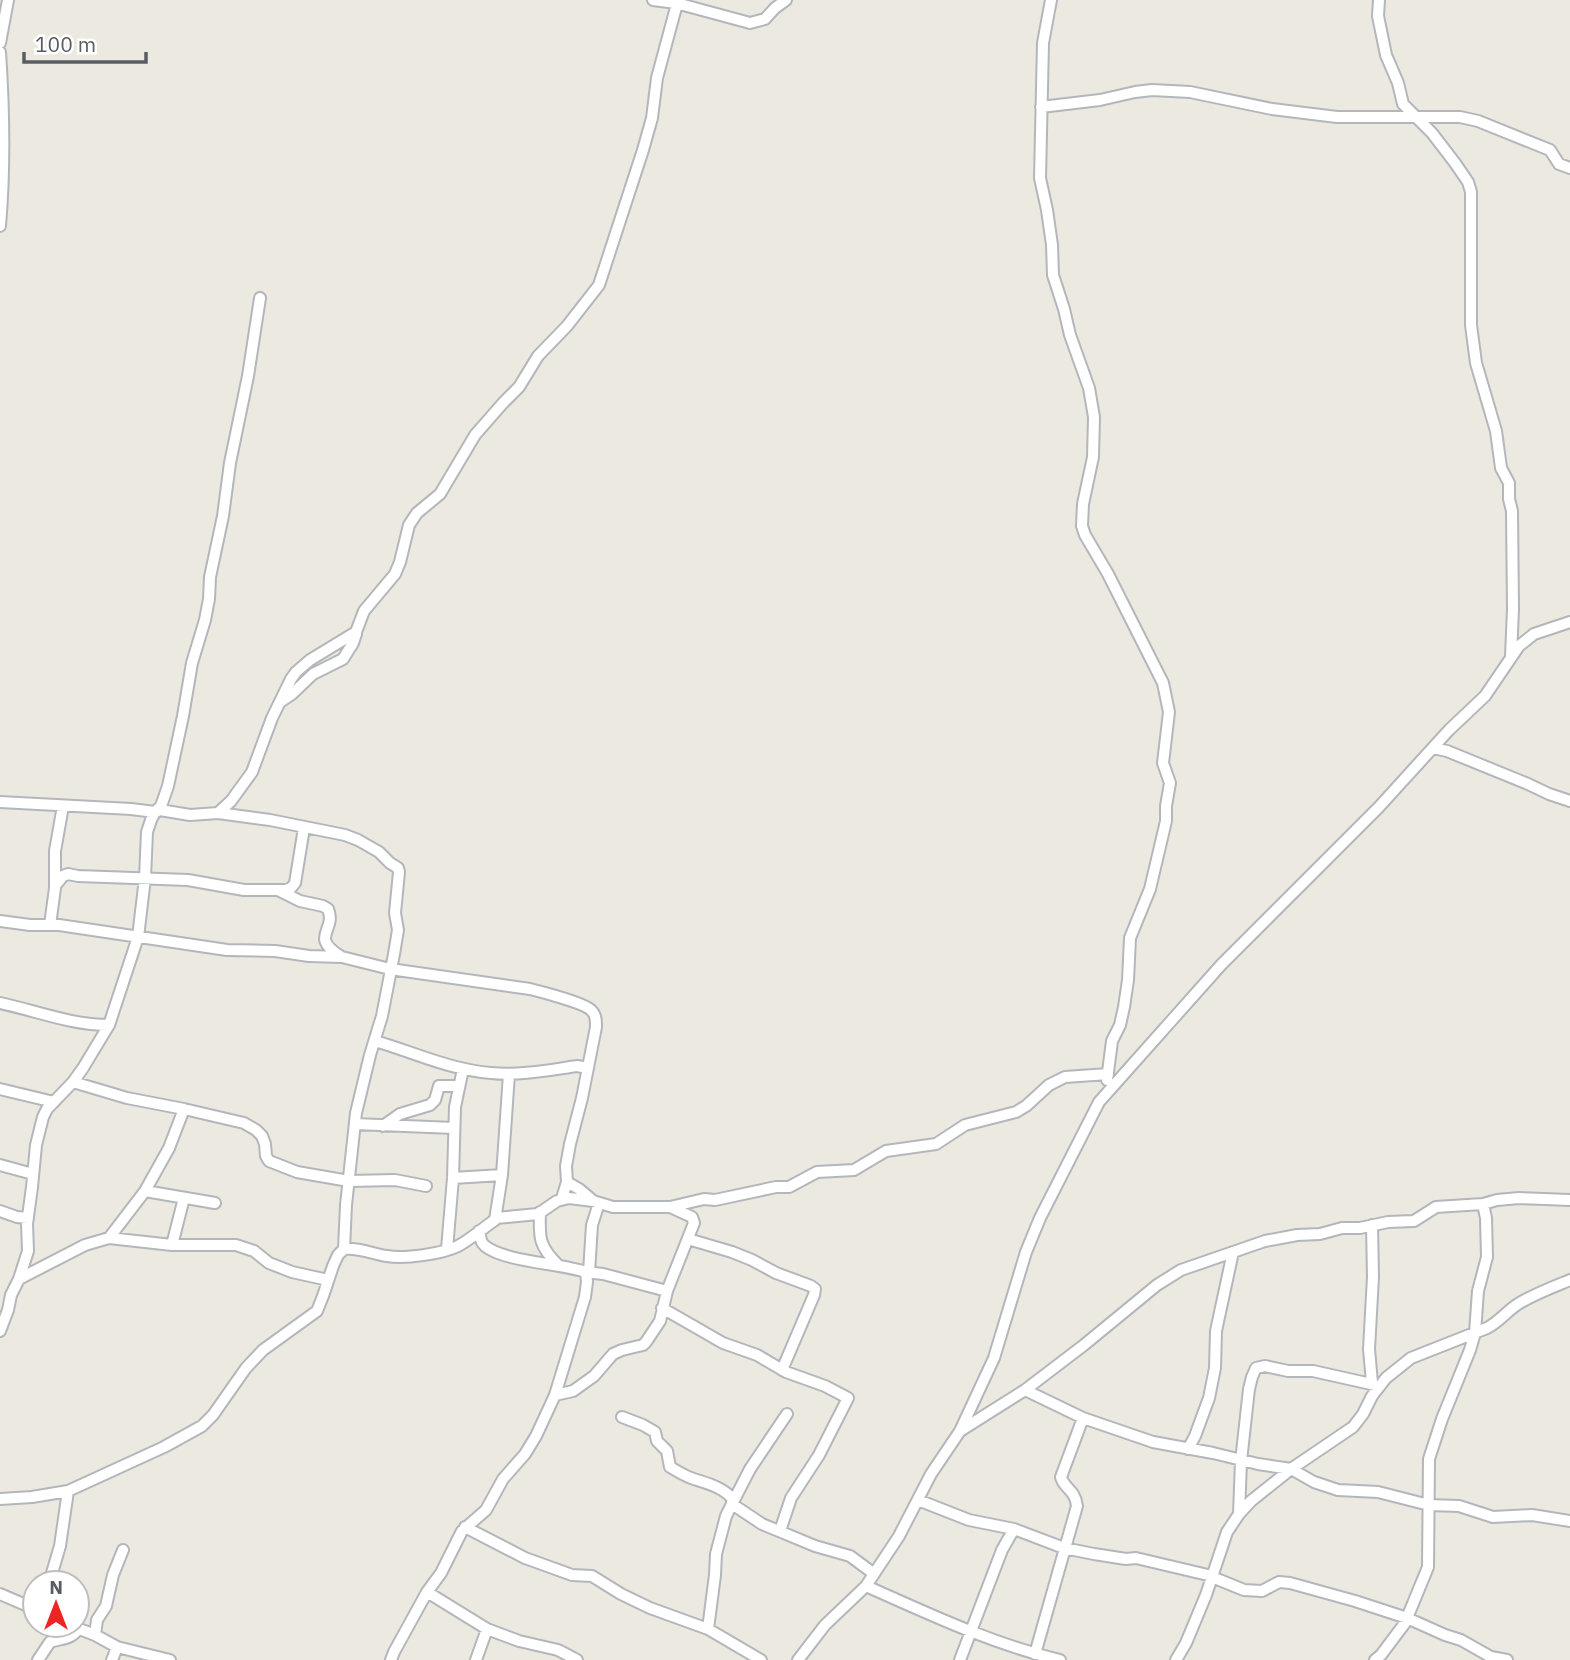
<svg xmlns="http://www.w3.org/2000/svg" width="1570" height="1660" font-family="'IBM Plex Sans',sans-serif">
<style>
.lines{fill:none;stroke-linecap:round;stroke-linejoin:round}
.minor-casing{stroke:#b3b7bb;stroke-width:14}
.minor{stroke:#fff;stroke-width:10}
</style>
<rect width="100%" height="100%" fill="#ece9e0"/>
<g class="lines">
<g class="minor-casing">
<path id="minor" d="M653 0 676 3 750 23 765 19 775 8 786 0
M1051 0 1043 43 1040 178 1047 210 1052 245 1053 275 1064 309 1070 335 1089 388 1094 417 1093 457 1083 504 1082 526 1085 535 1108 574 1163 683 1169 712 1163 763 1170 783 1166 806V821L1150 889 1130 938 1128 980 1124 1007 1120 1025 1112 1041 1107 1080
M1379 0 1378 16 1386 55 1398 83 1403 104 1432 133 1455 163 1468 182 1471 192V325L1476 363 1496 431 1501 468 1509 483V499L1512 511 1513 609 1511 656
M0 43 8 0
M0 52C4 110 5 168 0 226
M1041 107 1100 100 1135 92 1152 90 1190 92 1272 109 1337 117H1460L1478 121 1550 150 1559 164 1570 168
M280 702 292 694 313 674 343 659 353 643 356 634
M1433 748 1447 751 1528 784 1549 794 1570 801
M0 802 131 809 155 812 161 806 168 786 183 716 192 663 205 620 209 599 210 577 223 516 230 463 248 376 260 298
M218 813 270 820 345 835 358 840 379 852 390 863 398 868 399 872 395 913 398 930 394 954 382 1016 370 1055 356 1113 346 1205 344 1249
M55 886 63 876 68 874 78 876 188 880 244 890H286L291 888 295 883 304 828
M280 891 300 901 323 906 328 909C337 931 309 936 340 956
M0 921 30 925H59L227 950 275 951 309 956 342 957 390 969 530 989C542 992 584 1003 591 1010 596 1015 596 1020 596 1027L582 1098 570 1144 566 1166 567 1182 562 1198
M50 925 55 888V851L63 806
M0 1003C37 1011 71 1025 109 1025
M375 1041C413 1052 451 1070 491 1073 519 1076 549 1070 577 1066L588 1068
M73 1082 127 1098 184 1109 244 1123 256 1130 262 1136 265 1144 266 1156 269 1161 297 1172 349 1181 395 1180 426 1186
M0 1089 54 1102
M355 1124 454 1128
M383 1126 400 1114 430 1105 435 1100 439 1086H459
M0 1165 33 1174
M453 1178 502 1175
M567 1182 579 1189 591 1199
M145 1191 215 1203
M0 1211 17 1217 28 1218
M540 1212C539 1238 539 1246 558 1265
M495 1220 502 1175 509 1074
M1372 1225 1373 1277 1369 1349 1372 1383
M109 1238 145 1191 169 1148 184 1109
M688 1239 732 1252 752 1260 776 1273 811 1286 815 1289 814 1295 782 1370
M172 1245 184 1198
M447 1249 453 1178 455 1107 463 1069
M586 1272 603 1274 667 1291
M589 1272 592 1225 599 1203
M19 1279 85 1245 109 1238 172 1245H236L254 1251 269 1263 292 1272 328 1280
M662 1308 723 1343 757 1355 786 1372 825 1386 848 1398 819 1455 791 1498 780 1531
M0 1331 8 1310 11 1295 19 1279 28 1251 27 1224 32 1187 36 1145 43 1117 47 1109 73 1082 83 1068 109 1025 138 937 145 878 147 832 151 820 155 812 160 810 190 815 218 813 231 801 252 772 272 718 291 679 296 672 310 660 356 632 364 611 395 574 400 562 409 525 417 513 440 494 475 435 503 403 519 387 538 356 567 326 599 285 643 150 652 118 657 78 678 0
M1025 1390 1083 1418 1153 1442 1213 1453 1258 1464 1291 1469 1314 1482 1338 1490 1378 1492 1429 1505 1459 1506 1493 1517 1532 1515 1570 1521
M555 1395 573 1391 594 1376 613 1354 622 1350 643 1345 646 1342 660 1321 667 1291 694 1223 692 1217 670 1207
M787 1414 750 1469 732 1504 762 1524 815 1546 850 1556 873 1573
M622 1417 643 1425 655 1432 657 1441 667 1451 670 1467C677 1471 683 1475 691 1478 705 1483 721 1486 732 1498V1504L726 1516 716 1554 715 1575 708 1629
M960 1431 1025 1390 1084 1345 1157 1285 1181 1270 1265 1241 1297 1235 1320 1234 1342 1228H1360L1388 1222 1414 1221 1436 1207 1483 1204 1497 1200 1519 1198 1570 1200
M1188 1449 1195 1436 1209 1398 1215 1368 1216 1331 1233 1252
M0 1499 32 1497 68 1491 164 1447 202 1426 213 1415 246 1368 263 1350 317 1311 323 1296 333 1266 338 1255 344 1249C359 1247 372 1254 387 1256 405 1259 442 1254 458 1246 471 1239 483 1228 495 1220L496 1218 538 1214 557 1201 569 1198 593 1201 613 1207H670L704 1199 715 1200 776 1187H789L817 1172 854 1170 886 1151 936 1144 965 1125 1016 1112 1026 1106 1049 1085 1065 1077 1108 1074
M918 1500 969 1520 1014 1529 1064 1548 1094 1554 1126 1559 1136 1558 1212 1576
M1239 1514 1241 1461 1249 1389 1252 1377 1256 1368 1265 1366 1288 1371H1313L1380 1386
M465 1527 525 1558 572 1575 592 1576 621 1594 650 1608 708 1629 761 1660
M1212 1577 1244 1590 1262 1591 1279 1582 1290 1583 1355 1601 1407 1618 1445 1635 1461 1640 1491 1657 1507 1660
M49 1583 60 1546 68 1491
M866 1586C929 1614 992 1644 1060 1660
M427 1592 487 1629 519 1641 558 1650 577 1660
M0 1594 35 1609
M69 1625 95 1635 117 1647 170 1660
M95 1635 97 1620 106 1606 113 1575 123 1550
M1035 1654 1077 1506C1075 1489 1064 1489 1061 1477L1083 1418
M38 1660 50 1642C61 1638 71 1640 78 1629
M112 1660 117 1647
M391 1660 394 1652 427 1592 441 1573 462 1531 486 1510 503 1479 525 1454 536 1436 555 1395 585 1297 587 1282 586 1272C559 1263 505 1262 485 1246 480 1242 480 1236 479 1231
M476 1660 487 1629
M798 1660 825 1625 866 1586 899 1536 931 1474 960 1431 994 1358 1026 1252 1040 1218 1099 1102 1221 965 1379 807 1449 730 1485 696 1519 646 1534 634 1570 622
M960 1660 1002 1550 1014 1529
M1176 1660 1186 1643 1206 1595 1227 1532 1239 1514 1251 1501 1291 1469 1353 1427 1363 1414 1372 1396 1386 1378 1411 1358 1487 1328C1499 1322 1507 1311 1518 1304 1534 1294 1553 1287 1570 1280
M1375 1660 1381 1655 1405 1623 1428 1567 1429 1459 1442 1419 1470 1350 1475 1333 1478 1291 1487 1257 1486 1218 1483 1204"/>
</g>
<use href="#minor" class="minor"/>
</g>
<g transform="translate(56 1604)"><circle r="33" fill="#ffffff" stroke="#bdbec0" stroke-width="2"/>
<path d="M0-5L12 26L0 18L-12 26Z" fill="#ee2524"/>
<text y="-10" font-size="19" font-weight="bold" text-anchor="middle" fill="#595d61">N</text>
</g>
<path d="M24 52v10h122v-10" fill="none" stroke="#595d61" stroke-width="3.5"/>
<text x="35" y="52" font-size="21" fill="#595d61" stroke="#ffffff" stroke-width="5" paint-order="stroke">100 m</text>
</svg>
